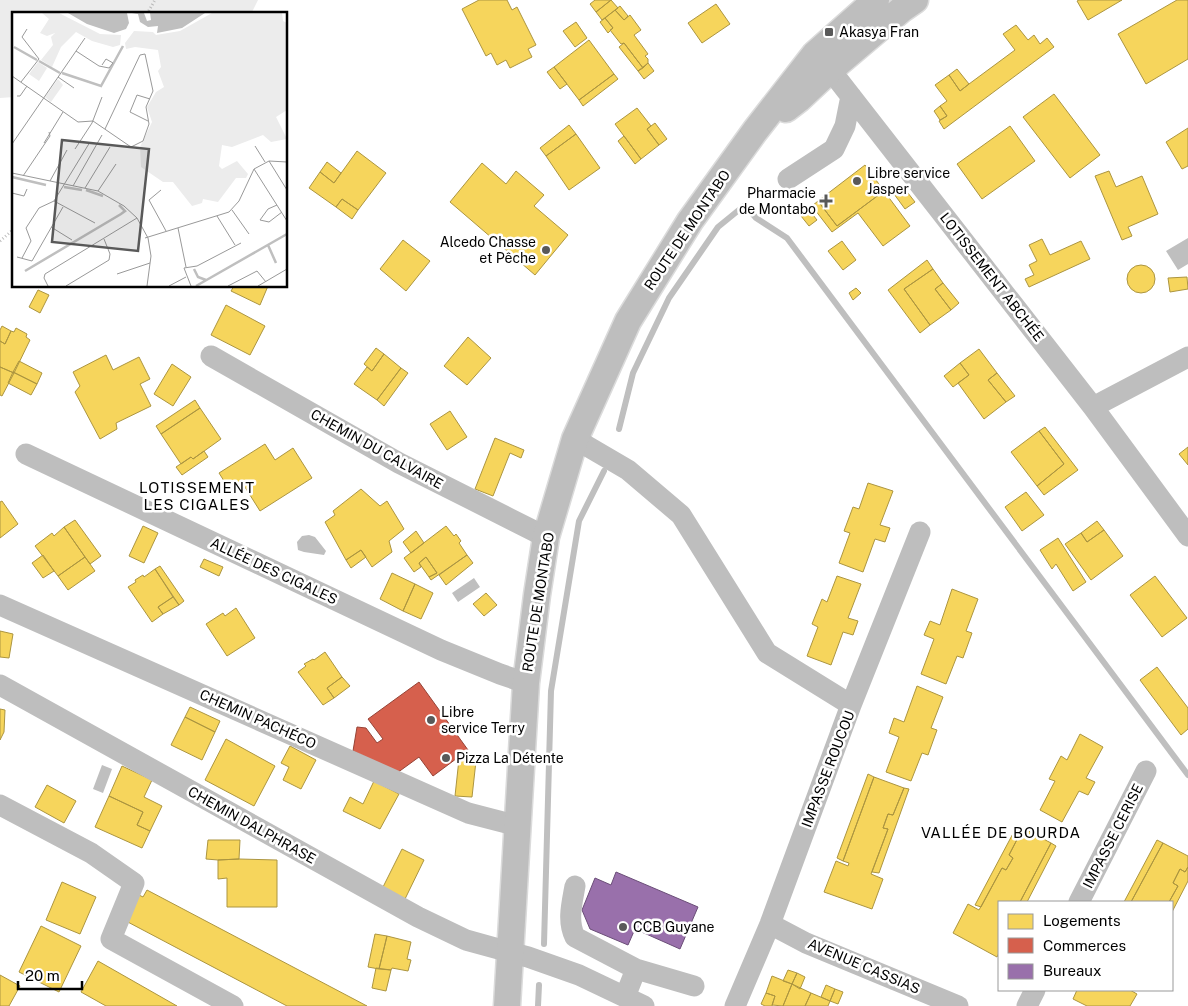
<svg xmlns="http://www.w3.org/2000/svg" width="1188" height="1006" font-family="'Public Sans',sans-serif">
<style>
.green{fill:#ececec}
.water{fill:#bfbfbf}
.homes{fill:#f6d55c;stroke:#ac9540}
.shops{fill:#d6604d;stroke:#964336}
.offices{fill:#9970ab;stroke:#6b4e78}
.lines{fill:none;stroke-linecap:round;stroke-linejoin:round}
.stream{stroke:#bfbfbf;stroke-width:6}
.major-casing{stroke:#dbdbdb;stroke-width:29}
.path{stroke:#b9b9b9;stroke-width:3;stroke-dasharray:1 2.5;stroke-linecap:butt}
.minor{stroke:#bebebe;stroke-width:21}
.major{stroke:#bebebe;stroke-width:26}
.poi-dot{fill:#595959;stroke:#fff;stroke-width:2}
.labels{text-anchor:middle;stroke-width:5;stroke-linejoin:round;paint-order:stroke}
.poi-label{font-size:14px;fill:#000;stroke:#fff;text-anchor:start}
.street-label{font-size:14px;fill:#000;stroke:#fff}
.neighbourhood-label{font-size:15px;letter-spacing:1px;fill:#000;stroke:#fff}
.inset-river{fill:none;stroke:#bfbfbf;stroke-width:2.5}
.inset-road{fill:none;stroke:#999;stroke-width:1}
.view{fill:#595959;fill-opacity:0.15;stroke:#595959;stroke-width:2.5}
.inset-edge{fill:none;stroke:#000;stroke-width:2.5}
</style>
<rect width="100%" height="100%" fill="#fff"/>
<path class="green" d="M0 0H258L251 14H14V97L0 98Z"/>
<path class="water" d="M1188 238V264L1178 270 1166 251Z
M309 535 315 537 326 551 324 555 304 552 298 550 297 542 302 536Z
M474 578 480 587 458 602 452 593Z
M102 765 112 769 103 793 93 789Z"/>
<path class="homes" d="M479 0H507L512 10 517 7 536 45 528 49 532 57 510 68 506 60 497 65 491 53 486 56 462 9Z
M595 0H611L596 12 590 4Z
M611 0 618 8 602 20 596 12Z
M1079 0H1122L1088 20 1077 1Z
M1177 0H1188V59L1146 84 1118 34Z
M716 4 730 24 702 43 688 23Z
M620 6 628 16 624 20 615 10Z
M615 10 624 20 630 15 641 30 634 35 648 54 645 56 648 59V63L643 68 624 43 621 44 610 30 613 28 605 18Z
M605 18 613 28 608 33 600 22Z
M576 22 587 38 575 47 563 31Z
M1016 25 1028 40 1034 35 1040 44 1047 38 1054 47 944 129 939 121 947 116 940 106 947 101 935 85 949 75 960 91 969 84 1015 50 1003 34Z
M589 40 614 74 579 100 554 67Z
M624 43 643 68 638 71 619 47Z
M648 63 654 71 644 79 638 71Z
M554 67 567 84 560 89 547 72Z
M957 69 969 84 960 91 949 75Z
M614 74 618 79 583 106 579 100Z
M1054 94 1100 155 1070 178 1023 117Z
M940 106 947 116 940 120 934 111Z
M637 108 651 126 647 129 659 145 641 159 615 124Z
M655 123 667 139 659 145 647 129Z
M569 125 576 134 546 156 540 148Z
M1010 126 1035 161 982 199 957 164Z
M1188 128V166L1182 169 1166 142Z
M576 134 600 168 569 190 546 156Z
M624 136 641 159 635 164 618 141Z
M357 151 386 173 358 210 342 199 336 207 309 188 320 172 334 183Z
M327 162 341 173 334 183 320 172Z
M482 163 506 184 516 171 544 195 534 206 568 235 535 275 450 202Z
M865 165 884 191 837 226 818 201Z
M1109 171 1116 187 1142 176 1158 214 1128 227 1132 236 1122 240 1095 176Z
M904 188 915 202 905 209 894 194Z
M884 191 910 226 883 246 858 213 832 232 812 206 818 201 837 226Z
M342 199 358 210 352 219 336 207Z
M809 210 817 220 809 226 801 216Z
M1042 239 1050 255 1081 241 1090 259 1029 287 1025 279 1034 275 1029 265 1037 261 1029 245Z
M403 240 430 261 406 291 380 269Z
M842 241 856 260 843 270 828 251Z
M927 260 933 269 904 289 930 325 920 333 888 290Z
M1127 279a14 14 0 1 1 28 0a14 14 0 1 1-28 0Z
M933 269 943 283 935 289 951 310 930 325 904 289Z
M1187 277 1188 289 1170 292 1168 278Z
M943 283 959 303 951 310 935 289Z
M234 286H268L260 305 231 291Z
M856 288 861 293 853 300 849 293Z
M38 290 49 295 40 313 29 307Z
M226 305 265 326 250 355 211 335Z
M2 326 11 331 5 344 0 341V330Z
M16 328 27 334 26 337 30 340 14 373 0 367V341L5 344 11 331 14 332Z
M468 337 491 358 467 385 444 366Z
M376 348 384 354 372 371 364 364Z
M979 349 997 373 988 380 1006 402 984 419 958 383 969 375 960 363Z
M384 354 401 368 377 400 354 384 367 367 372 371Z
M106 355 113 370 139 357 150 379 140 384 151 406 116 423 117 429 100 439 75 392 80 386 73 372Z
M19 361 42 373 37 384 13 372Z
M960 363 969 375 953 387 944 376Z
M172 364 191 377 173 406 154 394Z
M0 367 14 373 2 396 0 395Z
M401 368 408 373 384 406 377 400Z
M13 372 37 384 31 395 8 383Z
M997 373 1015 396 1006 402 988 380Z
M195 400 200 408 161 434 156 426Z
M200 408 221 439 193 459 191 457 181 464 161 434Z
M450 411 467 437 447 450 430 424Z
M1045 427 1078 470 1044 495 1037 486 1064 464 1039 431Z
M1039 431 1064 464 1037 486 1011 452Z
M495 438 524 450 521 458 510 453 493 496 475 489Z
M265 444 275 460 293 448 312 478 260 511 243 484 231 492 219 473Z
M1188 447V465L1179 454Z
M204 451 208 457 182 475 176 467 191 457 193 459Z
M868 483 893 491 880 525 890 528 885 542 875 539 863 572 839 563 850 533 844 531 853 507 859 509Z
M361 489 380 506 387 501 404 529 389 541 392 552 372 567 361 550 346 560 325 522 335 515 333 511Z
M1026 492 1044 515 1022 531 1005 507Z
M2 501 18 524 0 538V502Z
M75 520 101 556 90 564 64 527Z
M1097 521 1104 530 1087 542 1081 533Z
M143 526 158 533 144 563 129 556Z
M446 526 454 536 456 534 461 541 459 543 467 555 431 580 429 577 437 573 426 557 419 563 421 567 414 572 404 558Z
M64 527 85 557 58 576 35 546 52 533 54 536Z
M1104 530 1123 556 1091 580 1065 544 1081 533 1087 542Z
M416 531 424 543 411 553 403 542Z
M1058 538 1086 582 1073 591 1056 564 1052 569 1040 550Z
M361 550 366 557 351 568 346 560Z
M43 555 54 571 43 578 32 563Z
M467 555 473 563 446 585 439 575Z
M85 557 95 571 68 590 58 576Z
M426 557 437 573 429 577 419 563Z
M204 559 223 567 219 576 200 567Z
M160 566 184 601 179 605 155 569Z
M155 569 173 597 158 607 163 614 152 622 128 587 136 582 135 580 143 575 144 577Z
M392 573 415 584 403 611 380 599Z
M837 576 861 584 848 618 858 621 853 635 843 632 831 665 807 656 818 627 812 624 822 599 827 602Z
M1155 576 1187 618 1162 637 1130 595Z
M415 584 433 593 421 619 403 611Z
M952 589 978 599 966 631 972 633 963 658 957 656 946 684 921 674 934 639 924 635 930 621 940 625Z
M486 593 497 605 484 616 473 604Z
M173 597 179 605 163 614 158 607Z
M236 608 255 638 227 656 206 624 223 613 225 616Z
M0 631 13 634 9 658 0 657Z
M325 652 342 677 327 688 334 698 323 705 298 672 306 666 304 664 313 659 314 660Z
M1157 667 1188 708V729L1181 735 1140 680Z
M342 677 350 686 334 698 327 688Z
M917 686 943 697 931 728 937 730 928 755 922 753 911 781 886 772 899 737 889 733 894 718 904 722Z
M190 707 220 721 215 732 185 717Z
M0 709 5 710 4 732 0 740Z
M185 717 215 732 202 760 171 745Z
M1080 734 1103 747 1086 778 1095 782 1088 795 1079 791 1062 822 1040 810 1055 781 1049 779 1061 756 1067 760Z
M226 739 275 766 254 806 205 780Z
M290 746 316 760 301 789 283 780 289 767 281 763Z
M459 759 476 761 472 797 455 796Z
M122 766 152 780 144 797 162 806 150 831 137 825 143 812 109 796Z
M868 774 874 777 843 861 837 858Z
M874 777 904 788 893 815 888 814 883 828 888 829 871 874 883 879 872 909 824 892 836 861 848 866 849 863 843 861Z
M374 781 399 794 380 829 343 811 350 797 363 804Z
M47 785 76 801 64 823 35 807Z
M904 788 909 789 879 873 872 872 888 829 883 828 888 814 893 815Z
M109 796 143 812 137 825 150 831 142 848 95 827Z
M1017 826 1023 828 1009 855 1013 858 1006 870 1002 868 981 907 975 905Z
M1023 828 1051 843 1020 902H999V953L997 957 953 933 968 904 979 910 1002 868 1006 870 1013 858 1009 855Z
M208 840H240L239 859 218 860 206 859Z
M1157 840 1163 843 1131 902H1124Z
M1051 843 1056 846 1027 902H1020Z
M1163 843 1188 856V867L1185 872 1180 869 1173 883 1178 886 1169 902H1131Z
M402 849 424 860 405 899 383 887Z
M239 859 277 860V907H227V878L218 879V860Z
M1188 867V881L1172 912V902H1169L1178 886 1173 883 1180 869 1185 872Z
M62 882 96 897 80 934 46 920Z
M147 890 367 1006H287L124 920 137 894 143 897Z
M41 926 81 946 59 992 19 972Z
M375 934 387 936 379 969 368 967Z
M387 936 411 942 407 959 411 960 408 971 392 968 391 970 379 969Z
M98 961 177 1006H106L81 992Z
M376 968 391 970 386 991 372 988Z
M788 970 797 973 792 984 783 981Z
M797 973 805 977 800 989 792 984Z
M0 975 20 986 9 1006H0Z
M772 976 792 984 783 1006 772 1005 775 996 766 993Z
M792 984 811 993 805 1006H783Z
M826 985 835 989 830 1001 821 997Z
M835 989 843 992 838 1004 830 1001Z
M1077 990H1130L1137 994 1130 1006H1087L1073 999Z
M766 993 775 996 772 1006H765L761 1004Z
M811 993 830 1001 828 1006H805Z"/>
<path class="shops" d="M419 682 468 750 433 776 419 757 397 773 353 751 357 727 366 728 377 743 383 739 368 719Z"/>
<path class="offices" d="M616 872 698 907 680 949 635 929 628 945 590 929 582 910 595 878 611 885Z"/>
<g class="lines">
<path class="stream" d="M619 429 633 373 669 298 718 227 745 205 756 218 787 238 1188 775
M544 944 551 691 579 521 604 471
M538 1006 539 985"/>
<g class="major-casing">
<path id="major" d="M786 109 799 99 830 70 902 9 915 0
M507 1006 526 683 537 595 546 537 575 439 628 321 690 221 755 131 815 54 876 0"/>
</g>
<path class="path" d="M147 14 155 0
M0 241 14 229"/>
<path class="minor" d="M820 59 839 81 1093 407 1188 536
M788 179 834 149 845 126 851 96
M211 356 399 463 546 537
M1093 407 1188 357
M575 439 628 470 681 515 767 653 851 705
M26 454 441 650 500 674 526 683
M0 605 468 813 518 826
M0 685 418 917 466 940 528 957 579 975 644 1006
M0 805 91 853 134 883 111 939 233 1006
M575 886C572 903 567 921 575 937L636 969
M1079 902 1146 771
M770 924 806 943 958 1006
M625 997 636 969 694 986
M735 1006 770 924 851 705 920 532
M1027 1006 1035 990"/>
<use href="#major" class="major"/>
</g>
<g class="poi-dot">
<rect x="824" y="27" width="10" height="10" rx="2.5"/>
<circle cx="857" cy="181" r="5"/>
<path d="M823.5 193.5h5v5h5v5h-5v5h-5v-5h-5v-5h5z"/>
<circle cx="546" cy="250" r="5"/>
<circle cx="431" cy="720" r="5"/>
<circle cx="446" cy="758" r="5"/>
<circle cx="623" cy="927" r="5"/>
</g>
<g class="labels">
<g class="poi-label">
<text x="839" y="37">Akasya Fran</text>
<text x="867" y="178">Libre service<tspan x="867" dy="16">Jasper</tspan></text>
<text x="816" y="198" text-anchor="end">Pharmacie<tspan x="816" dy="16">de Montabo</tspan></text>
<text x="536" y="247" text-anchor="end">Alcedo Chasse<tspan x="536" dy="16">et Pêche</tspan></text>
<text x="441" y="717">Libre<tspan x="441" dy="16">service Terry</tspan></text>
<text x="456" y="763">Pizza La Détente</text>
<text x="633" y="932">CCB Guyane</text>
</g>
<g class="street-label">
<text transform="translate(687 230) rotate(-56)" y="5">ROUTE DE MONTABO</text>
<text transform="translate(992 277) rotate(52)" y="5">LOTISSEMENT ABCHÉE</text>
<text transform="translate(377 449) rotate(29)" y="5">CHEMIN DU CALVAIRE</text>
<text transform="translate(274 571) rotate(25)" y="5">ALLÉE DES CIGALES</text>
<text transform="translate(538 602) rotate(-81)" y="5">ROUTE DE MONTABO</text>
<text transform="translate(258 719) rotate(24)" y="5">CHEMIN PACHÉCO</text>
<text transform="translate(828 769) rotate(-69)" y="5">IMPASSE ROUCOU</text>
<text transform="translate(252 825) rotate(29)" y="5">CHEMIN DALPHRASE</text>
<text transform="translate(1113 836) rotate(-63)" y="5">IMPASSE CERISE</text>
<text transform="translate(864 966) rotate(23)" y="5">AVENUE CASSIAS</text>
</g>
<g class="neighbourhood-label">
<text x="197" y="493">LOTISSEMENT<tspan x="197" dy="17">LES CIGALES</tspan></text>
<text x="1001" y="838">VALLÉE DE BOURDA</text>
</g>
</g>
<g transform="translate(12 12)">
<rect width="275" height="275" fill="#fff"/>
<path d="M30 1H47L88 22 109 23 108 33 101 35 80 29 64 20 49 35 40 55 29 48 41 33 39 25 43 21 35 24 28 21 37 7ZM200 1H270L271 9 275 11V98L264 105 275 127 259 130 251 123 220 135 210 133 207 154 210 157 225 149 236 162 234 166H224L206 190 191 187 190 191 180 194 161 170H151L129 155 128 135 140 110 135 95 144 80 152 75 146 59 149 55 146 38 123 35 114 37 113 31 122 19 141 20 144 23 168 19ZM26 50 35 56 27 69 17 62ZM46 67 51 73 39 90 33 85Z" fill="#ececec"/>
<path d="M56 1H115L117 11 114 17 102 21 75 12ZM120 1H132L135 9 139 8 138 1H193L170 16 145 21 146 14 136 15 128 10 126 2Z" fill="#bfbfbf"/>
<path class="inset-river" d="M2 35 25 48M27 49 48 61M50 61 89 74 111 34M0 165 34 173M52 175 70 178M74 178 91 184M256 233 264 251M182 257 186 265 194 268M13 259 109 202 113 199 107 193M184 274 275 222"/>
<path class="inset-road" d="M64 39 87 54 97 56 101 51 94 47 90 53M0 64 66 110 81 109M46 65 62 76M9 70 27 47 10 25 15 17M5 84H8L15 74M81 109 119 135 131 129 137 112 134 95 141 79 133 42 128 43 93 117M136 109 118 100 125 83 138 87M32 131 51 100M0 132 73 26M243 134 253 150M63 137 80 111 90 85M257 149 275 178M242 157 275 209M0 161 86 179 112 194 125 206 136 226 139 244 135 274M11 164 38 124 37 120M38 169 55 138M61 174 90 123M73 176 98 135M149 178 137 188 154 219M86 179 104 152M0 181 12 184 15 177M42 189 83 211M265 193 256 197 248 208 257 210 270 200M220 198 237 222M205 204 223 233M39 215 60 228M166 216 174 255M133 226 217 200 227 189 242 157 257 149 275 150M5 245 20 249 51 195M10 246 19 229 14 216 27 196 42 189 78 130M105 262 138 251M36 274 32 266 33 262 125 206M54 274 97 248 98 242 92 227M157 274 174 265M179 274 172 256 185 254 229 231M216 274 245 259 254 270M246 274 275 257"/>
<path class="view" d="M50 128 137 137 126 239 40 230Z"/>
<rect width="275" height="275" class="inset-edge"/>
</g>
<rect x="998" y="901" width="175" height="90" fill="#ffffff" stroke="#999999"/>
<rect x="1008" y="914" width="25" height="15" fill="#f6d55c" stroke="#999999"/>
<text x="1043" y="926" font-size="15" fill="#000000">Logements</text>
<rect x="1008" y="938" width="25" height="15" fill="#d6604d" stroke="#999999"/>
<text x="1043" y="951" font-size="15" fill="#000000">Commerces</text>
<rect x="1008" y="964" width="25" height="15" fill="#9970ab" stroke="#999999"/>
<text x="1043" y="976" font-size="15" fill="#000000">Bureaux</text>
<path d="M18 981v8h64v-8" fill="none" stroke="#000000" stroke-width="2.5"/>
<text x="25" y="981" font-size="15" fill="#000000" stroke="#ffffff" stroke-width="4" paint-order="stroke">20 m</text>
</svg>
